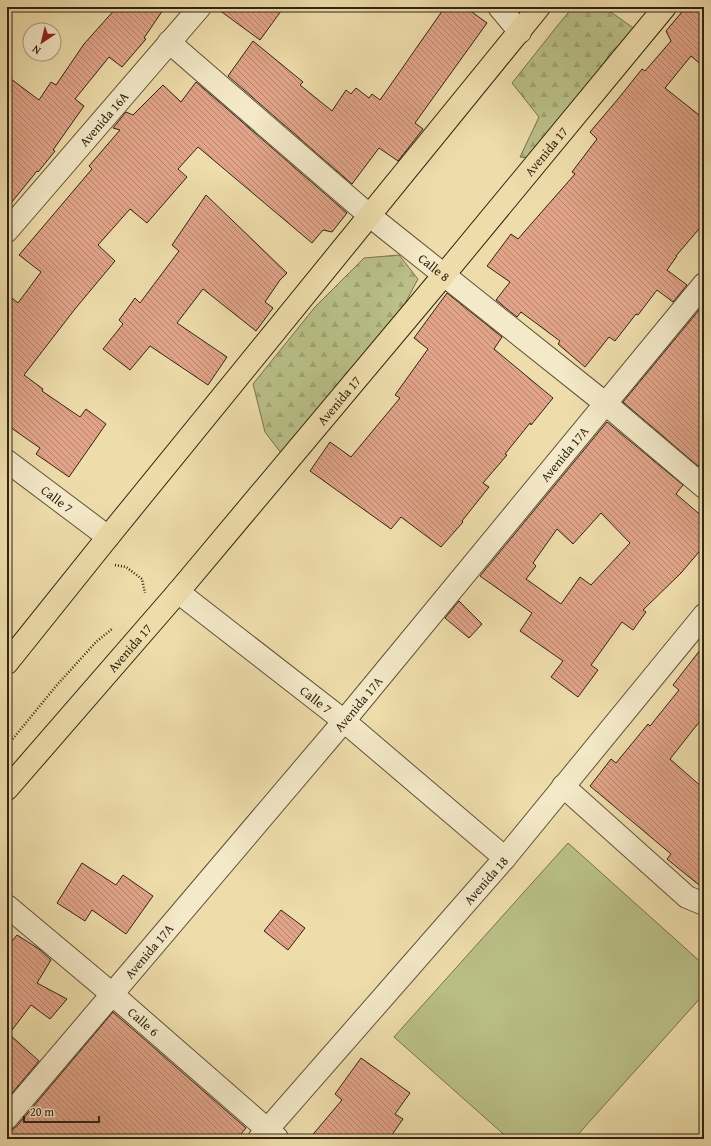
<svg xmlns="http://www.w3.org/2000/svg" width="711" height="1146" font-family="'Gentium Book Plus',serif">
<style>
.green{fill:#bac088;stroke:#75724e}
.forest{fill:url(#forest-firs);stroke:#75724e}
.building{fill:url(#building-back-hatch);stroke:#302414;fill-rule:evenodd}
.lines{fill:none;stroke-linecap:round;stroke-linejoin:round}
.minor-casing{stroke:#60523a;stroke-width:24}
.major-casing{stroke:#302414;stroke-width:24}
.path{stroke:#302414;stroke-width:2.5;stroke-dasharray:1 2;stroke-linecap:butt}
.minor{stroke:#f4e9c8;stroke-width:22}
.major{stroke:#eeddab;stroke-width:22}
.labels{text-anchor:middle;stroke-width:3;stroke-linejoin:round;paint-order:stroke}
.street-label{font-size:13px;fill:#302414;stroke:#f4e9c8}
</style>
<defs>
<pattern id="forest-firs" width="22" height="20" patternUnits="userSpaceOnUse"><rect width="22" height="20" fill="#bac088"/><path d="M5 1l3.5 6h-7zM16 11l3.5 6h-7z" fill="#a0a574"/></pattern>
<pattern id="building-back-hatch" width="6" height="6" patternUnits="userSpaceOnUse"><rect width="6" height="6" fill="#e1a489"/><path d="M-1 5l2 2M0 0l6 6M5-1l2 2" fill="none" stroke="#b7856f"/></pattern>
</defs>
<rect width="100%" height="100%" fill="#eeddab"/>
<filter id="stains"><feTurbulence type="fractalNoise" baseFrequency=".005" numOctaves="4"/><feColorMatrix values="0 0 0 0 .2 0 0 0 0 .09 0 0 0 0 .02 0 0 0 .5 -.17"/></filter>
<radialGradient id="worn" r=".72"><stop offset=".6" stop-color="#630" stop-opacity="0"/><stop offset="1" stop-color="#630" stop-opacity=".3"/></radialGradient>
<path class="green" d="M568 843 704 965V994L574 1139H509L394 1037Z"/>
<path class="forest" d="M573 7H604L636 30 612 51 537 159 520 157 539 117 512 83 558 25Z
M399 255 418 279 401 311 281 453 265 432 253 384 315 307 364 258Z"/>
<path class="building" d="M117 7H165L144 38 146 39 122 67 109 57 75 99 84 106 53 150 55 151 38 172 37 171 7 208V76L39 100 51 82 56 85 84 44Z
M215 7H284L260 40Z
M445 7H465L487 23 415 123 423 129 398 161 379 148 352 184 228 76 253 41 303 82 300 85 332 111 346 90 351 94 356 88 369 98 372 94 380 100Z
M686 7H704V67L691 56 665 88 704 119V223L676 256H677L667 270 687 285 673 302 657 290 638 315 636 314 615 341 609 337 585 367 558 344 560 341 521 312 517 317 496 300 510 282 487 266 511 234 518 239 575 174 572 172 597 139 590 132 618 99 642 69 645 71 671 41 666 31Z
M196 82 347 213 332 232 323 230 312 243 198 147 178 169 187 177 147 223 130 209 98 245 115 261 75 309 24 375 43 389 42 391 80 417 86 409 106 424 69 477 36 454 40 448 7 425V294L18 303 41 272 19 255 92 169 89 166 120 130 113 128 126 112 133 115 163 85 181 102Z
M206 195 287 273 280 280 265 302 273 308 256 331 203 289 177 323 227 357 208 385 150 346 130 370 103 349 123 324 119 320 135 298 140 303 179 251 172 245Z
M447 293 502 337 494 349 553 398 531 425 530 423 505 454 507 455 483 483 489 487 462 521 463 522 441 547 401 517 391 529 310 471 330 442 351 457 400 398 395 395 428 349 414 338Z
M704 304V459L698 466 623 402Z
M607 422 683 485 676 494 704 518V546L681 573 643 610 646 612 633 630 622 622 591 665 598 670 578 697 551 677 563 661 520 631 532 613 480 576ZM601 513 630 543 591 585 580 577 561 604 526 579 536 566 533 563 557 529 573 544Z
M459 601 482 624 469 638 445 618Z
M704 645V716L670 759 704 789V889L667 859 671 854 590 786 611 759 616 763 648 724 650 726 679 690 673 685Z
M82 863 116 885 123 875 153 896 126 934 92 910 85 921 57 903Z
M281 910 305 928 288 950 264 931Z
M17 935 39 949 51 960 37 983 67 999 50 1019 31 1005 9 1034 39 1061 7 1099V947Z
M113 1012 246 1128 237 1139H7V1130H12L17 1126Z
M361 1058 410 1093 395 1114 403 1119 389 1139H309L342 1100 335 1094Z"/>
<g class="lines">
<g class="minor-casing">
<g id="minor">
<path d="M499 7 520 32"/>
<path id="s1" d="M169 42 370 216 606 404 704 487"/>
<path id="s2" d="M7 231 200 7"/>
<path id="s3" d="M7 461 108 537"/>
<path id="s4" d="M178 592 344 721 505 858"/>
<path d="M563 786 687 897 704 904"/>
<path id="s5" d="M7 906 112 994 277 1138"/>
<path id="s6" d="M7 1118 344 721 704 284"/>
<path id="s7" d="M259 1139 505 858 704 615"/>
</g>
</g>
<g class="major-casing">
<g id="major">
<path d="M7 663 108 537 539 7"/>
<path id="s8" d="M7 789 178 592 443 276 665 7"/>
</g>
</g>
<path class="path" d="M115 565 126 567 142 579 145 593
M7 746 56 686 96 642 112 629"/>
<use href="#minor" class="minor"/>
<use href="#major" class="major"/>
</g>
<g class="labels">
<g class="street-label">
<text dy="5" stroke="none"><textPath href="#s2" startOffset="148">Avenida 16A</textPath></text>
<text dy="5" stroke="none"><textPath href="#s8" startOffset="835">Avenida 17</textPath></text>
<text dy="5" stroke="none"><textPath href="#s1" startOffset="348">Calle 8</textPath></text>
<text dy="5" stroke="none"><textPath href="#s8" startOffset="511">Avenida 17</textPath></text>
<text dy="5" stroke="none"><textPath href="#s6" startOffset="867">Avenida 17A</textPath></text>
<text dy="5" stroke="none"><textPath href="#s3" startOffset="63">Calle 7</textPath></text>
<text dy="5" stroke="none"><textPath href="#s8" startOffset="187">Avenida 17</textPath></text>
<text dy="5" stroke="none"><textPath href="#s4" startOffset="175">Calle 7</textPath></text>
<text dy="5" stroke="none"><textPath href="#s6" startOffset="543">Avenida 17A</textPath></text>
<text dy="5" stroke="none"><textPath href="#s7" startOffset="344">Avenida 18</textPath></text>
<text dy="5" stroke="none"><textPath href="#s6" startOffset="219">Avenida 17A</textPath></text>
<text dy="5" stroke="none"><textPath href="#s5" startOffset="179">Calle 6</textPath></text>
</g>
</g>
<rect width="711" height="1146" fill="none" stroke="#eeddab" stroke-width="24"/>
<rect x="8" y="8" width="695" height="1130" fill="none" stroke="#302414" stroke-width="2"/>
<rect x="12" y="12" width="687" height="1122" fill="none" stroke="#302414"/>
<g transform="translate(42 42) rotate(215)"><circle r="19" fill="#f4e9c8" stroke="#a69a80"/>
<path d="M0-3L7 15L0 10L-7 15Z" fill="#8f2418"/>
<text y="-6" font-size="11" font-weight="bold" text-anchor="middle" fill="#302414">N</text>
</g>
<path d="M24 1116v6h75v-6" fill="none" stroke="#302414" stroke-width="2"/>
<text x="30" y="1116" font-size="12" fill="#302414" stroke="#f4e9c8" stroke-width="3" paint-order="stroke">20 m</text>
<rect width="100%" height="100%" filter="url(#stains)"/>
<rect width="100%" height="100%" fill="url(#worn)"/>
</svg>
